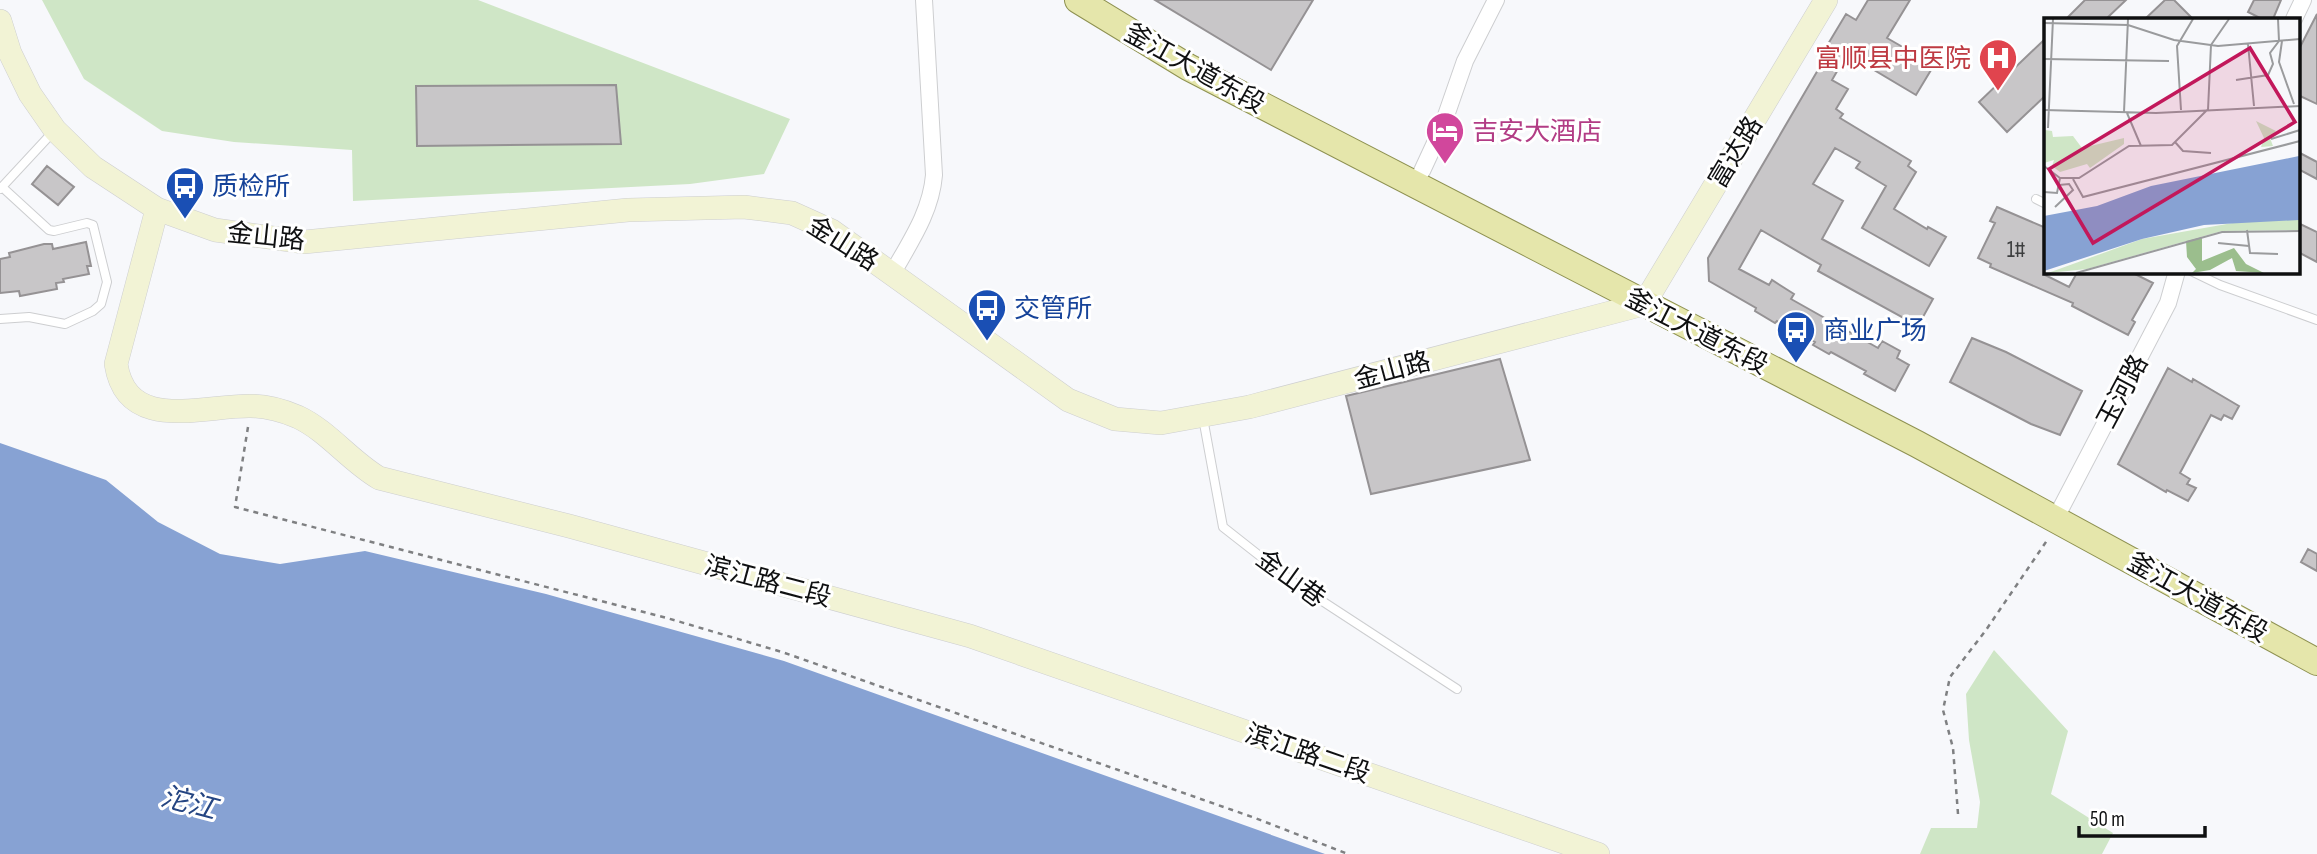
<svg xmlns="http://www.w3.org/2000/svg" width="2317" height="854" font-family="'Sofia Sans Condensed','Noto Sans SC',sans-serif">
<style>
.green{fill:#cfe6c6}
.water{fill:#87a2d3}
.building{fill:#c8c6c8;stroke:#959294;stroke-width:2}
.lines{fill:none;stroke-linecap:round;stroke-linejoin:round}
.lane-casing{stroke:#cdced0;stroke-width:10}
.street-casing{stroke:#cdced0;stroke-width:18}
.secondary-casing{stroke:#cdced0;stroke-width:24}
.primary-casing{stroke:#8e9151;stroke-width:28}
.path{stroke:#7f8082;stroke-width:2.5;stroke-dasharray:5 5;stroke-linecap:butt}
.lane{stroke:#fff;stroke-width:8}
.street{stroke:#fff;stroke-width:16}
.secondary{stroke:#f2f3d5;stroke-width:23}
.primary{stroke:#e5e6ab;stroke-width:26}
.labels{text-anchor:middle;stroke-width:6;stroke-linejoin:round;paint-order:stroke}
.number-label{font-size:23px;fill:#3d3e3f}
.health-label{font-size:26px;fill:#be3a42;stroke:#fff;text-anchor:end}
.street-label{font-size:26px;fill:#0f1011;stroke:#fff}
.hotel-label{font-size:26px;fill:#b23c85;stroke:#fff;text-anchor:start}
.transit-label{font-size:26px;fill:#164399;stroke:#fff;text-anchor:start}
.water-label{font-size:28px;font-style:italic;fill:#254582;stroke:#fff}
.inset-road{fill:none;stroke:#9a9b9d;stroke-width:2}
.view{fill:#c2185b;fill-opacity:0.15;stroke:#c2185b;stroke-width:3.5}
.inset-edge{fill:none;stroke:#0f1011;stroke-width:3.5}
</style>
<rect width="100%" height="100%" fill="#f7f8fb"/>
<path class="green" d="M42 0H478L790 119 764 174 690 184 353 201 352 150 234 142 162 131 84 79Z
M1994 650 2068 731 2051 794 2113 833 2102 854H1920L1931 828H1977L1980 802 1969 740 1966 694Z"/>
<path class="water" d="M0 443 106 480 158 522 220 554 280 564 365 551 546 594 784 661 1325 854H0Z"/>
<path class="building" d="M1155 0H1313L1271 70Z
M1868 0H1910L1887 38 1934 65 1916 95 1847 54 1832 80 1848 89 1836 109 1843 114 1840 118 1911 161 1908 166 1916 172 1894 209 1927 229 1928 227 1946 237 1929 266 1862 228 1886 186 1856 168 1860 162 1835 148 1813 184 1843 201 1822 239 1933 299 1918 326 1818 271 1821 265 1761 230 1739 269 1769 285 1772 280 1794 294 1791 299 1878 348 1882 341 1900 351 1897 358 1909 365 1895 391 1864 374 1866 371 1831 352 1829 354 1813 345 1815 342 1777 321 1775 323 1755 311 1756 308 1709 281 1708 258 1832 46 1828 44 1846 14 1856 20Z
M2085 0H2126L2106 19H2066Z
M2165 0H2174L2193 19H2145Z
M2254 0H2281L2273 19H2262L2248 12Z
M2317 14V104L2298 95V51Z
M2046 38V95L2007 132 1979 102Z
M616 85 621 144 417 146 416 86Z
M2298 152 2317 162V179L2298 169Z
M47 166 74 187 58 205 32 184Z
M1997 207 2046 228 2047 271 2045 275 2069 287 2078 271H2129L2153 283 2132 320 2135 322 2128 335 2072 306 2073 303 1990 267 1991 264 1978 258 1995 223 1990 221Z
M2298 223 2317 232V262L2298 252Z
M86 242 91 266H87L89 274 63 279 64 282 56 283 57 289 20 296 19 291 0 293V259L10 257 9 253 44 244H52L53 249Z
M1972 338 2006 352 2082 391 2060 435 2031 424 1950 382Z
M1500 359 1530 460 1371 494 1346 396Z
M2168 368 2192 382 2193 379 2239 406 2232 419 2224 415 2221 420 2211 415 2180 473 2190 479 2187 484 2196 488 2188 501 2167 490 2166 492 2118 464Z
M2308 549 2317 554V571L2301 562Z"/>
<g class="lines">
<g class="lane-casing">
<path id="lane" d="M0 189 53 132
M2036 199 2046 204
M2191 271 2220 285 2317 320
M0 319 29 317 65 324 93 311 101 304 107 282 93 225 87 223 54 231 49 230 2 187
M1203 418 1223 527 1293 582 1457 689"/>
</g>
<g class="street-casing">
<path id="street" d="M2294 19 2303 0
M1422 171 1441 130 1465 61 1496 0
M892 274C910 242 931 212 934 175L924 0
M2061 508 2168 303 2177 271"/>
</g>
<g class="secondary-casing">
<path id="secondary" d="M0 21 10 53 30 94 55 130 93 167 157 209 215 230 304 242 628 210 744 207 792 213 832 231 1068 400 1115 419 1161 423 1249 407 1644 304 1826 0
M157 209 116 364C127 434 203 405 251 406 266 406 284 411 298 417 328 431 350 461 379 478L569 526 970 636 1598 854"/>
</g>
<g class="primary-casing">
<path id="primary" d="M1078 0 1188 67 1917 444 2317 662"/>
</g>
<path class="path" d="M248 427 235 507 667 618 782 652 1255 818 1348 854
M1958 814 1953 748 1943 710 1950 677 1986 630 2048 539"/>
<use href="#lane" class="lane"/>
<use href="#street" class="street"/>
<use href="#secondary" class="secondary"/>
<use href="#primary" class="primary"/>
</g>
<defs>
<g id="hospital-pin" transform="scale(2.0125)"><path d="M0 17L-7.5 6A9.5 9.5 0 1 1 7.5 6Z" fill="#e0444e" stroke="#fff"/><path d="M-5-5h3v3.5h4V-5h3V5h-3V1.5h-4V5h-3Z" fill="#fff"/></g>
<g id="hotel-pin" transform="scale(2.0125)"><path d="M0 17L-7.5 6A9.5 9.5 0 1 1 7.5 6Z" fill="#d1479c" stroke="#fff"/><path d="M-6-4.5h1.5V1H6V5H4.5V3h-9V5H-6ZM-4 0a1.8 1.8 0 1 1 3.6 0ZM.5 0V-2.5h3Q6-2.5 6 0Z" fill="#fff"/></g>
<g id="bus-pin" transform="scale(2.0125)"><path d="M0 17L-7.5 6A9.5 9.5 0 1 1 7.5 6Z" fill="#1a4fb4" stroke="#fff"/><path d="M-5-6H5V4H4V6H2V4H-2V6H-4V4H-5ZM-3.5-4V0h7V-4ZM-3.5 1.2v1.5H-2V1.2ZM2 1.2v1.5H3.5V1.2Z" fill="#fff"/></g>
</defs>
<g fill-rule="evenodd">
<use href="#hospital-pin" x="1998" y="58"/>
<use href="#hotel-pin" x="1445" y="131"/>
<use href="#bus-pin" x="185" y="186"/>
<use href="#bus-pin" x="987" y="308"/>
<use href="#bus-pin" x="1796" y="330"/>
</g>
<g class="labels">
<g class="number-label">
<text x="2016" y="257">1#</text>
</g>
<g class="health-label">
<text x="1971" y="67">富顺县中医院</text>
</g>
<g class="street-label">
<text transform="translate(1195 68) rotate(29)" y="9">釜江大道东段</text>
<text transform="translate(1735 152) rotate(-59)" y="9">富达路</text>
<text transform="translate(266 236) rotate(6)" y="9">金山路</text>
<text transform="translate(843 243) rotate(32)" y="9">金山路</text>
<text transform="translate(1697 331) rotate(27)" y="9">釜江大道东段</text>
<text transform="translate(1392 370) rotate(-15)" y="9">金山路</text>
<text transform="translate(2122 391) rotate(-62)" y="9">玉河路</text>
<text transform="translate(1291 578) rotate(36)" y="9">金山巷</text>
<text transform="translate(768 581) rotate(15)" y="9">滨江路二段</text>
<text transform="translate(2198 597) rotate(29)" y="9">釜江大道东段</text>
<text transform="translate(1308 753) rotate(19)" y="9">滨江路二段</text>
</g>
<g class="hotel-label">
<text x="1472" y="140">吉安大酒店</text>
</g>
<g class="transit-label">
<text x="212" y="195">质检所</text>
<text x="1014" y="317">交管所</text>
<text x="1823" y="339">商业广场</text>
</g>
<g class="water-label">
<text transform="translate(189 802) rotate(15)" y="10">沱江</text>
</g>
</g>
<g transform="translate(2044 18)">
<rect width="256" height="256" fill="#f7f8fb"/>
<path d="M212 103 232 113 226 120 229 128 217 129 220 120ZM1 112 8 113 9 119 29 118 38 130 80 120V126L46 150 43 146 16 154 8 148 10 142 0 145ZM211 201 255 202V212L178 213 43 251 4 255 98 221Z" fill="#cfe6c6"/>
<path d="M158 219V243L190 230 202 246 220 255 192 253 188 240 166 252 148 255 152 251 143 239 142 223Z" fill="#9bbe8d"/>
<path d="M255 138V202L160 207 98 221 0 253V198L53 188 107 168Z" fill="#87a2d3"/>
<path class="inset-road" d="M0 5 84 7 130 22 174 28 256 21M238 23 235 44 250 86M204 26 210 88M0 41 125 43M192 62 224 57 229 46 226 35 235 23 234 1M0 92 112 95 256 88M137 92 133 28 149 1M164 92 167 27 185 1M80 94 84 1M83 95 97 128M4 110 9 1M227 121 256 112M131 124 139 133 167 135M0 148 16 160H35L85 128 128 127 163 92M29 161 39 179 256 123M0 174 13 175 16 160M11 189 29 172 25 166 15 167M203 212 206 235 234 236M174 225 205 228M32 255 178 214 256 213"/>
<path class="view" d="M206 30 251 104 49 225 5 151Z"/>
<rect width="256" height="256" class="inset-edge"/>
</g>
<path d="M2079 826v10h126v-10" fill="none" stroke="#0f1011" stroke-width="3.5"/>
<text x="2090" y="826" font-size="21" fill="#0f1011" stroke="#ffffff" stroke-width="5" paint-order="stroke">50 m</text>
</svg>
